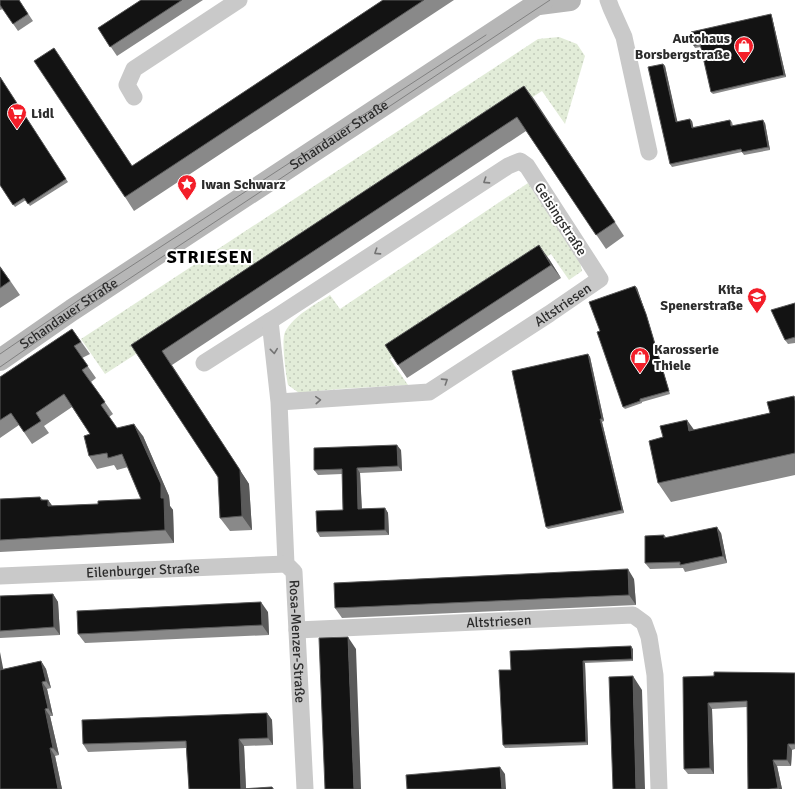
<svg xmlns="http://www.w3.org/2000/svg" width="795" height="789" font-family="Signika,sans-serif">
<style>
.green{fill:url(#green-dots)}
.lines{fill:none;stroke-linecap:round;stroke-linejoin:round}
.minor{stroke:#c9c9c9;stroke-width:17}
.secondary{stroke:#b6b6b6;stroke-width:22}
.tram{stroke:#818181;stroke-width:1}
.wall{fill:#898989}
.shaded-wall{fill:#5a5a5a}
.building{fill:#131313;stroke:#5a5a5a}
.oneway{stroke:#737373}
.labels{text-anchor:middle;stroke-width:4;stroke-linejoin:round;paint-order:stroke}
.poi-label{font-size:14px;font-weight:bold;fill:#2c2c2c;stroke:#fff;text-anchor:start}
.street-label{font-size:14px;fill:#2c2c2c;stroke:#fff}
.district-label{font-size:18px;font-weight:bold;letter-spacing:1px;fill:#000;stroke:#fff}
</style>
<defs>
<pattern id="green-dots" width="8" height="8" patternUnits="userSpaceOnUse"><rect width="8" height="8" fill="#e2ecd8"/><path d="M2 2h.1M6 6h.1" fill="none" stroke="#c2cbba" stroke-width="1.8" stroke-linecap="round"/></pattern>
</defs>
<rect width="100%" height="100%" fill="#fff"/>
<path class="green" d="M559 37 577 44 585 56 565 124 542 91 105 374 81 339 538 39Z
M528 183 580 262 582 271 569 280 551 254 390 359 408 385 339 389 299 393 288 385C286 374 281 341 285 332 294 315 315 305 330 295L340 309Z"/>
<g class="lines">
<g class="minor">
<path d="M608 0 611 8 624 37 649 152"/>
<path d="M134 97 127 85 134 69 239 0"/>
<path d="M204 363 270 321"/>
<path id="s1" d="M279 402 429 392 549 314 600 279 527 166 520 161 508 166 270 321 279 402 286 564 294 572 305 789"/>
<path id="s2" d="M0 576 286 564"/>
<path id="s3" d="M297 630 633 615 644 623 649 637 655 675 659 789"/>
</g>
<g class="secondary">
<path d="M539 4 570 0"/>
<path id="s4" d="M0 360 72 310 543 0"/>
</g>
<path class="tram" d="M0 354 79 300 486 35
M0 367 82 310 550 0"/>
</g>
<path class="wall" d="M0 0H19L33 21 18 31 3 9 0 10Z
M141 0H203L117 56 98 28Z
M383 0H454L134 211 125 197 54 48 132 166Z
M771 14 772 17 786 77 713 94 711 92 701 47 695 48 694 46Z
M663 64 665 66 677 122 692 121 693 127 730 120 732 122 733 126 765 123 770 150 744 155 742 152 672 167 670 164Z
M0 77 68 182 30 206 26 200 15 207 0 185Z
M524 86 624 236 606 249 526 131 172 365 249 484 252 530 230 531 220 518 218 477 131 345Z
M549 259 561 278 407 378 398 365Z
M0 266 20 295 0 308Z
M635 286 637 288 647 317 670 394 642 402V403L625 409 623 407 600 331Z
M795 303V343L788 344 785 340Z
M72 329 90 354 82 358 96 378 91 382 113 414 109 417 117 428 143 436 169 496 170 506 173 510 174 543 0 552V499L40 497 43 500H48L52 506 98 504 141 499 128 467 117 470 114 465 97 469 89 456 90 434 72 407 44 426 49 433 32 444 19 425 0 438V377Z
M588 354 590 357 604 421 602 422 624 513 548 529 546 527Z
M794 396 795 397V475L671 502 658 483 694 430 770 413Z
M401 450 402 471 360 473 362 509 385 508 388 513 389 535 320 537 317 532 343 510 342 474 318 475 314 470Z
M721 533 727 563 685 572 683 568 650 569 645 563 664 535 666 537Z
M634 579 636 605 342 618 335 608Z
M53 594 58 602 60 635 0 638V596Z
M268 612 269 635 85 643 78 634Z
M633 649V661L585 663 588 745 505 748 503 745 511 670Z
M41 661 46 669 51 688 47 689 53 716H50L59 755 55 756 62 789H0L4 669Z
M795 673V749L792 750 791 766H777L782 789H748L747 707 712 709 714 774H688L684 769 683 677Z
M267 713 272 720 273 745 244 746 246 789 272 787 274 789H189L186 748 88 752 83 744Z"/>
<path class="shaded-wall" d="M771 14 772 17 786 77 784 75Z
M54 48 63 61 141 180 132 166Z
M663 64 665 66 678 124 676 122Z
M524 86 534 99 624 236 615 222Z
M690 119 692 121 694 130 692 128Z
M763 120 765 123 770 150 768 147Z
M539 245 549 259 561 278 551 265Z
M635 286 637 288 647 317 670 394 669 391Z
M162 351 249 484 252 530 242 516Z
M588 354 590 357 604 421 602 419Z
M600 419 602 422 624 513 622 510Z
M687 420 700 438 689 431Z
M134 424 143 436 169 496 170 506 173 510 174 543 165 530 161 498Z
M397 445 401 450 402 471 398 466Z
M357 468 360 473 362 514 358 509Z
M48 500 57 512 48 506Z
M385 508 388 513 389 535 385 530Z
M717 527 721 533 727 563 723 556Z
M628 569 634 579 636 605 629 595Z
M53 594 58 602 60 635 54 627Z
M261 602 268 612 269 635 262 625Z
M348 637 356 649 361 789H354Z
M631 646 633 649V661L632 659Z
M0 652 5 678 0 669Z
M41 661 46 669 51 688 46 681Z
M583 661 585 663 588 745 586 742Z
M633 676 642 690 645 789H636Z
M42 682 47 689 53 716 48 708Z
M708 703 712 709 714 774 710 768Z
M45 709 50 716 59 755 53 748Z
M267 713 272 720 273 745 268 738Z
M239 739 244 746 246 789H241Z
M788 744 792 750 791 766 787 760Z
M50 748 55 756 62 789H58Z
M773 760 777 766 782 789H779L778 788Z
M500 767 505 774 506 789H502Z"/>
<path class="building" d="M0 0H19L28 14 13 24 0 5Z
M141 0H182L110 47 98 28Z
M383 0H424L125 197 34 61 54 48 132 166Z
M771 14 784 75 711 92 700 44 694 46 691 32Z
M663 64 676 122 690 119 692 128 730 120 731 126 763 120 768 147 742 152 741 149 670 164 648 67Z
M0 77 66 179 28 204 24 198 13 205 0 185Z
M524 86 615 222 596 235 517 117 162 351 240 470 242 516 220 518 218 477 131 345Z
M539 245 551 265 398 365 385 345Z
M0 267 10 281 0 288Z
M635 286 646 314 669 391 640 399V401L623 407 597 332 600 331 589 302Z
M795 303V337L785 340 771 310Z
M72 329 81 342 74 346 88 366 82 370 105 402 101 405 117 428 134 424 161 484V498H164L165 530 0 540V499L40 497 41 500H48V506L98 504V501L141 499 122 454 108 458 107 453 89 456 84 436 90 434 64 394 36 413 41 421 24 432 11 413 0 420V377Z
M588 354 602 419H600L622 510 546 527 512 371Z
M794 396 795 401V453L658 483 649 441 663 437 660 426 687 420 689 431 770 413 767 402Z
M397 445 398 466 357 468 358 509 385 508V530L317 532 316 511 343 510 342 469 314 470V448Z
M717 527 723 556 680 565V562L645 563V536L664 535V538Z
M628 569 629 595 335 608 334 583Z
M53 594 54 627 0 631V596Z
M261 602 262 625 78 634 77 611Z
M348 637 354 789H325L319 638Z
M631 646 632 659 583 661 586 742 503 745 499 670H511L510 651Z
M41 661 46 681 42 682 48 708 45 709 53 748H50L58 789H0V669V670Z
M714 672 795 673V744H788L787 760H773L778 788 769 789H748L747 701 708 703 710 768 684 769 683 677 714 676Z
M633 676 636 789H613L609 677Z
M267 713 268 738 239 739 241 789 272 787 273 789H189L186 741 83 744 82 720Z
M500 767 502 789H407L406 775Z"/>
<defs><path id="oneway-chevron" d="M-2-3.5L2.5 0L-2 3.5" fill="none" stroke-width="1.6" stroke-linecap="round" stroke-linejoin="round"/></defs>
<g class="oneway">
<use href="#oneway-chevron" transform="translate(486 181) rotate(147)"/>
<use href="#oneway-chevron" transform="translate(377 252) rotate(147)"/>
<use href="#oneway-chevron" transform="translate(274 351) rotate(84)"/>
<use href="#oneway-chevron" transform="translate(445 381) rotate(-33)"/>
<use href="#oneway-chevron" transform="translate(318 400) rotate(-4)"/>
</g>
<defs>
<g id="shop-pin" transform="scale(1)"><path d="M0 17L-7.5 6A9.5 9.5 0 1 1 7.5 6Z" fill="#f31e29" stroke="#fff"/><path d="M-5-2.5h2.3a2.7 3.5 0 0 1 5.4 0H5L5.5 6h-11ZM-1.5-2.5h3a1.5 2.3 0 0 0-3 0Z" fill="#fff"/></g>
<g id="supermarket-pin" transform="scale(1)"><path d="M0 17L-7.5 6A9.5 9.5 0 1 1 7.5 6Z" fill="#f31e29" stroke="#fff"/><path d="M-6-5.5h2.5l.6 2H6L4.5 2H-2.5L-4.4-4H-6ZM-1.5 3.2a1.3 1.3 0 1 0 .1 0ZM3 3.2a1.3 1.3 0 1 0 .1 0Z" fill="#fff"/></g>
<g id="sight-pin" transform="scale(1)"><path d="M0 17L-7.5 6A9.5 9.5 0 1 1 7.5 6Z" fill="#f31e29" stroke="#fff"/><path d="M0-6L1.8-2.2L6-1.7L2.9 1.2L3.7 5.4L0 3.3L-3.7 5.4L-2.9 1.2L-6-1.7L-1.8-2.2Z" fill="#fff"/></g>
<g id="school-pin" transform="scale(1)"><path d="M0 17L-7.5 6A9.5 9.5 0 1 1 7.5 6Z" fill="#f31e29" stroke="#fff"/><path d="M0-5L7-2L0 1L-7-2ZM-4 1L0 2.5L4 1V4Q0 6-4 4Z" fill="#fff"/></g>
</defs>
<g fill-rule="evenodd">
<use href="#shop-pin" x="744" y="46"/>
<use href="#supermarket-pin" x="17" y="113"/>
<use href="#sight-pin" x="187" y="184"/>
<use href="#school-pin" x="757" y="297"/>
<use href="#shop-pin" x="640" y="357"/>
</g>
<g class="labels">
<g class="poi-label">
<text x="730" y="43" text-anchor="end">Autohaus<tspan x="730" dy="16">Borsbergstraße</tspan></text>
<text x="31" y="118">Lidl</text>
<text x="201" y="189">Iwan Schwarz</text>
<text x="743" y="294" text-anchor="end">Kita<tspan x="743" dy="16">Spenerstraße</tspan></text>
<text x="654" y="354">Karosserie<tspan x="654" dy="16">Thiele</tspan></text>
</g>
<g class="street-label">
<text dy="5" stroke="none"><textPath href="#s4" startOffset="407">Schandauer Straße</textPath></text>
<text transform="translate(561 219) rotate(57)" y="5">Geisingstraße</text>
<text dy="5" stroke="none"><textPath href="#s1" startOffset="310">Altstriesen</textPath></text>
<text dy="5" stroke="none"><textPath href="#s4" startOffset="83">Schandauer Straße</textPath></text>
<text dy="5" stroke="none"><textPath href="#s2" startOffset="143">Eilenburger Straße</textPath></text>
<text dy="5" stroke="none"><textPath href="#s3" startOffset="202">Altstriesen</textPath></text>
<text dy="5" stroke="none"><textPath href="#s1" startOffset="1120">Rosa-Menzer-Straße</textPath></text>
</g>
<g class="district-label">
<text x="210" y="263">STRIESEN</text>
</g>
</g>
</svg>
